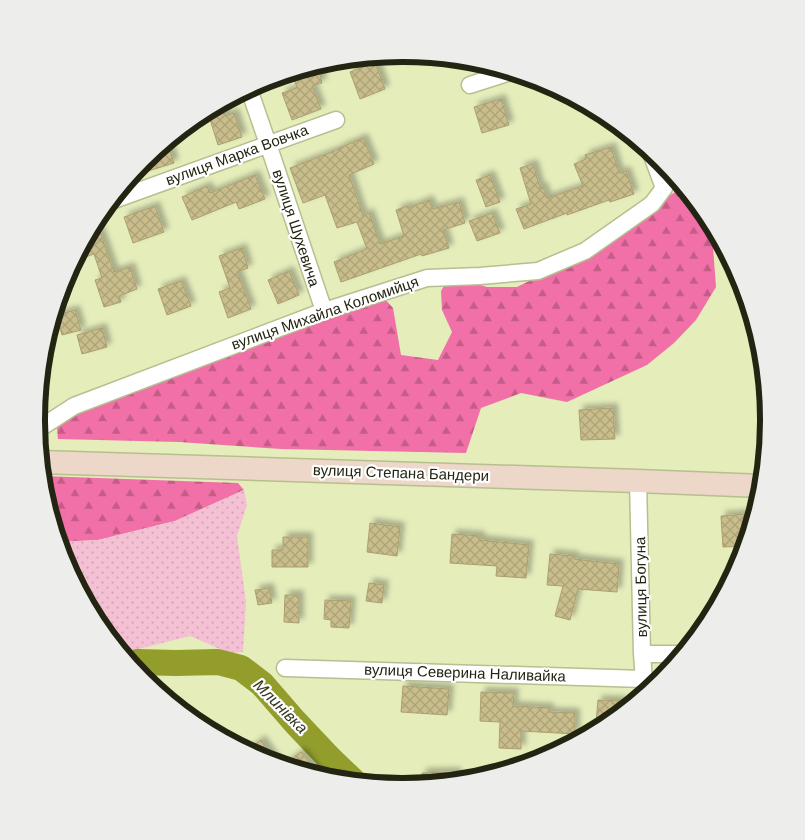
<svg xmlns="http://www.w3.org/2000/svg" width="805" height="840" font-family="Helvetica,sans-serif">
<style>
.forest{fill:url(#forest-firs)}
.park{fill:url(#park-dots)}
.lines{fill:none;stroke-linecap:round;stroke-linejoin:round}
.river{stroke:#929d2c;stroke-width:26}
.building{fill:url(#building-cross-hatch);stroke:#ab9f6f;filter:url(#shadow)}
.minor-casing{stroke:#b7bf8e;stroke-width:19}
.secondary-casing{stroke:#b7bf8e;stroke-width:25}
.minor{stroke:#fff;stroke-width:16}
.secondary{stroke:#ecd7c8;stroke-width:22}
.labels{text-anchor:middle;stroke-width:4.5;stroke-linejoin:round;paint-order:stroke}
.street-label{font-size:15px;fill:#232512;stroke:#fff}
.water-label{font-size:16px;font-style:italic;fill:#33361e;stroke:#fff}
.rim{fill:none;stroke:#232512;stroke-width:6}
</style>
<defs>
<pattern id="forest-firs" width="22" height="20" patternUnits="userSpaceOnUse" patternTransform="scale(1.25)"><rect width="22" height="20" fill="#f170a8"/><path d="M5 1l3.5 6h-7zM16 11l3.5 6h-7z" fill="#c35c87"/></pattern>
<pattern id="park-dots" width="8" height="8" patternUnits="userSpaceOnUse" patternTransform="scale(1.25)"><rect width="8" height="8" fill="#f4c0d3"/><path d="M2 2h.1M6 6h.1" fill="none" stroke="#d1a5b4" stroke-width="1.8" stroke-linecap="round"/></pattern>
<pattern id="building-cross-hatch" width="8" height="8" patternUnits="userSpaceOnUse" patternTransform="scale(1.25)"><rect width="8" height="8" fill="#c9bd8c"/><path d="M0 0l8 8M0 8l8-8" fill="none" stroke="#aca278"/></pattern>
<filter id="shadow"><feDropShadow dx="4.5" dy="-4.5" stdDeviation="2.5" flood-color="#0004"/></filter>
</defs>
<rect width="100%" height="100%" fill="#e5edbb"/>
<path class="forest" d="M678 190 686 191 703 212 713 247 716 287 696 320 674 343 647 365 567 402 521 393 481 408 466 453 281 449 179 442 58 439 56 419 382 296 393 308 401 355 438 360 452 332 442 310 441 291 450 276 487 287H517L580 256Z
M42 476 238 483 244 490 175 521 98 540 59 542 43 491Z"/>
<path class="park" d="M244 490 247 505 237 536 246 602 243 652 229 653 190 636 123 653 98 623 64 560 59 542 98 540 175 521Z"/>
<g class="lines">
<path class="river" d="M132 665 138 662 176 663 218 662 241 668 262 684 295 722 329 758 353 781"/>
</g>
<path class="building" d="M375 62 385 89 360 99 350 72Z
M314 66 316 71 319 70 322 83 312 86 321 109 292 120 282 93 297 88 292 73Z
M501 99 509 125 482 133 474 107Z
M223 108 225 116 234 113 242 137 218 145 208 113Z
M363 138 374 164 349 175 363 216 369 213 380 244 404 236 396 210 407 206 408 208 429 200 432 209 459 202 465 223 443 230 449 248 422 256 421 254 341 282 334 262 367 249 357 222 337 228 325 195 303 203 290 168 339 149V148Z
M167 142 174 163 145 172 142 163Z
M611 147 619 173 626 171 634 194 610 202 609 200 567 215V213L524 229 516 209 531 204 520 168 533 164 540 188 543 187 547 198 583 186 574 164 586 159 585 155Z
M255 175 265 199 239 209 236 202 192 220 182 197 207 186 210 193Z
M490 175 500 202 486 207 476 180Z
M155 206 164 232 133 243 124 217Z
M492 213 500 233 477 241 469 221Z
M100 232 114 272 130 267 137 289 119 296 121 302 104 307 95 280 102 278 94 254 74 261 88 236Z
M242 248 248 268 237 272 251 309 228 318 219 292 230 288 219 256Z
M289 271 299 295 278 304 268 280Z
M181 281 191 306 167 315 158 289Z
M75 310 81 330 62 335 56 315Z
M102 328 107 347 82 354 77 335Z
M613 408 615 439 581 440 579 410Z
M748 514 749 534 745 546 723 547 721 516Z
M370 523 400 527 397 556 367 552Z
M452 534 480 536V540L529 545 526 578 496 576 497 566 450 563Z
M283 537H308V567H272V550H283Z
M550 554 574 556V559L619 564 617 592 578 589 570 620 555 616 563 586 547 585Z
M369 583 384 585 382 603 366 601Z
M269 588 272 603 258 605 255 590Z
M285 595H299V623L284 622Z
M325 600 351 601 349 628 331 627V620L324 619Z
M403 686 449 689 447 715 401 712Z
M481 692 514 693 513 706 549 708V712L575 713V734L521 731V749L499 748 500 722 480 721Z
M598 700 622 701 621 712 606 724 596 723Z
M261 740 277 763 262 758 247 750Z
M301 752 319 775 283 765Z
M456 772 457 781 422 784V773Z"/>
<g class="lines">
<g class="minor-casing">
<path id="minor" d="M470 85 510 72
M249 89 268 144 324 311
M111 201 336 120
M37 430 74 406 324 311 427 278 480 276 538 271 585 251 652 204 664 188 651 153
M638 481 642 654 645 693
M642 654H682
M285 668 644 679"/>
</g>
<g class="secondary-casing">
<path id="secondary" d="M40 462 638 481 762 486"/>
</g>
<use href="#minor" class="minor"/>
<use href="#secondary" class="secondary"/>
</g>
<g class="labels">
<g class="street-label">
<text transform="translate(237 155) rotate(-20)" y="5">вулиця Марка Вовчка</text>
<text transform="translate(296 228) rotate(72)" y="5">вулиця Шухевича</text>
<text transform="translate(325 313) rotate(-19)" y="5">вулиця Михайла Коломийця</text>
<text transform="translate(401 473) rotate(2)" y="5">вулиця Степана Бандери</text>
<text transform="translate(641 587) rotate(-91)" y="5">вулиця Богуна</text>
<text transform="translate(465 673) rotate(2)" y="5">вулиця Северина Наливайка</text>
</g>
<g class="water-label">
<text transform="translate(281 706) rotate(45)" y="6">Млинівка</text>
</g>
</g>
<path d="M0 0H805V840H0ZM402 62H403A357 357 0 0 1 760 419V421A357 357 0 0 1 403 778H402A357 357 0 0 1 45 421V419A357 357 0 0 1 402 62Z" fill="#edeeec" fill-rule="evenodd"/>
<path class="rim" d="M402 62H403A357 357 0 0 1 760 419V421A357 357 0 0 1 403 778H402A357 357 0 0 1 45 421V419A357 357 0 0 1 402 62Z"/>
</svg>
